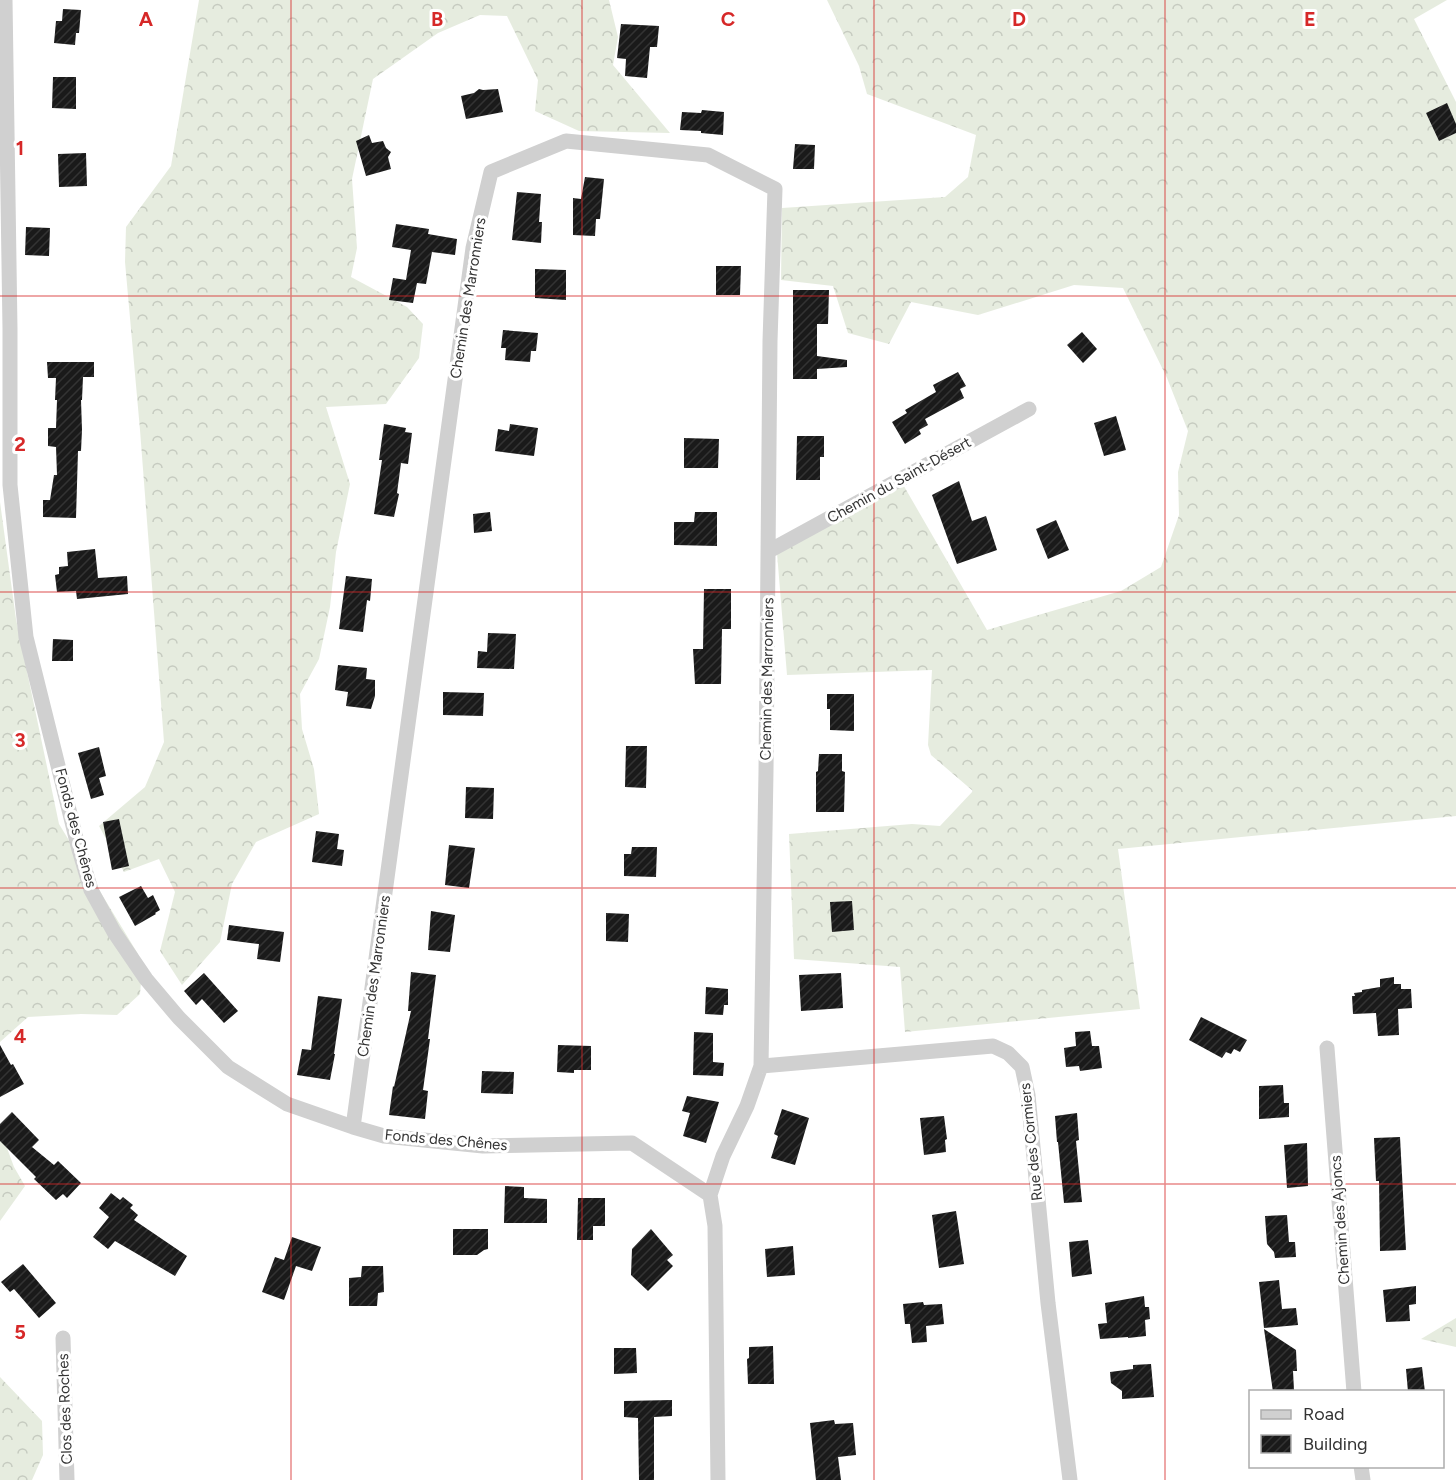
<svg xmlns="http://www.w3.org/2000/svg" width="1456" height="1480" font-family="Figtree,sans-serif">
<style>
.forest{fill:url(#forest-crowns)}
.building{fill:url(#building-hatch)}
.lines{fill:none;stroke-linecap:round;stroke-linejoin:round}
.street{stroke:#d0d0d0;stroke-width:15}
.grid{fill:none;stroke:#d62828;stroke-width:1.5;stroke-opacity:0.55}
.labels{text-anchor:middle;stroke-width:6;stroke-linejoin:round;paint-order:stroke}
.street-label{font-size:15px;fill:#333;stroke:#fff}
.grid-label{font-size:20px;text-anchor:middle;font-weight:bold;fill:#d62828;stroke:#fff;stroke-width:6;stroke-linejoin:round;paint-order:stroke}
</style>
<defs>
<pattern id="forest-crowns" width="20" height="18" patternUnits="userSpaceOnUse" patternTransform="scale(1.5)"><rect width="20" height="18" fill="#e6ecdf"/><path d="M2 6a3 3 0 1 1 6 0M12 15a3 3 0 1 1 6 0" fill="none" stroke="#c6cbc0"/></pattern>
<pattern id="building-hatch" width="6" height="6" patternUnits="userSpaceOnUse" patternTransform="scale(1.5)"><rect width="6" height="6" fill="#1a1a1a"/><path d="M-1 1l2-2M0 6l6-6M5 7l2-2" fill="none" stroke="#333"/></pattern>
</defs>
<rect width="100%" height="100%" fill="#fff"/>
<path class="forest" d="M199 0H609L618 37 613 65 670 133 579 131 535 111 538 80 507 16 480 15 438 33 373 79 352 179 357 248 351 277 407 307 423 324 419 358 386 404 326 407 350 484 336 552 330 607 319 659 300 694 302 729 314 769 319 814 256 842 232 884 220 942 182 985 160 951 175 892 159 859 124 872 99 826 145 787 164 742 140 430 125 262 126 227 171 166Z
M827 0H1447L1414 19 1456 102V124L1426 113 1439 141 1456 133V816L1118 849 1140 1009 905 1032 900 967 794 959 789 834 912 824 940 826 973 791 931 755 928 745 932 670 787 675 777 553 901 481 987 630 1121 591 1161 567 1179 515 1178 472 1188 431 1167 378 1123 288 1074 285 978 315 911 302 889 344 848 333 833 286 781 280 782 208 945 197 968 177 976 135 867 94 859 66Z
M0 502 16 619 59 824 138 954 141 982 140 994 117 1015 81 1014 28 1017 0 1042Z
M0 1129 14 1167 25 1186 0 1221Z
M1456 1318V1347L1421 1339Z
M0 1377 42 1421 43 1455 32 1480H0Z"/>
<path class="building" d="M63 9 81 10 79 33H76L75 45 54 43 56 21H62Z
M621 24 659 26 657 47H650L647 78 625 76 626 59 617 58Z
M53 77H76V109L52 108Z
M479 89 483 90 498 89 503 112 466 119 461 96 474 93Z
M1447 103 1456 124V133L1439 141 1426 113Z
M702 110 724 112 723 135 701 133V131L680 130 682 112 701 113Z
M369 135 372 143 383 141 386 148 391 152 388 157 391 169 366 176 356 141Z
M795 144 815 145 814 169H793Z
M86 153 87 186 59 187 58 154Z
M585 177 604 179 600 219H596L595 236 573 235V198L581 199Z
M517 192 541 194 539 222H542L541 243 512 240Z
M396 224 429 229 428 234 457 239 455 255 432 252 426 284 417 283 413 303 389 300 393 278 406 280 411 250 392 247Z
M26 227 50 228 49 256 25 255Z
M716 266H741L740 295H716Z
M535 269 566 270V300L535 298Z
M793 290H829L828 324H817V356L847 360V367L817 369V379H793Z
M503 330 538 333 536 351H531L530 362 505 360 506 348H501Z
M1082 332 1097 349 1083 363 1067 345Z
M47 362H94V377H83L82 400H81L82 430 81 451H78L76 518 43 517V500H50L54 475H57L56 447 48 446V428H56L57 400H55L56 378H48Z
M958 372 966 386 960 389 964 398 925 419 928 425 919 430 921 434 905 444 892 422 907 413 905 410 936 392 933 385Z
M1116 416 1126 450 1104 456 1094 423Z
M384 424 406 428 405 432 412 433 408 464 401 463 397 493 399 494 394 517 374 514 382 460H379Z
M510 424 538 428 534 456 495 451 498 429 509 431Z
M797 436H824V457H820V480H796Z
M684 438 719 439 718 468H684Z
M959 481 972 521 986 516 997 550 957 564 932 495Z
M490 512 492 531 474 533 473 514Z
M695 512H717V546L674 545V522H694Z
M1056 520 1069 550 1048 559 1036 529Z
M95 549 98 578 127 576 128 594 77 599 76 591 57 592 55 575 59 574V567L68 566 67 552Z
M346 576 372 579 370 601 367 600 363 632 339 629Z
M704 589H731V629H722L721 684H695L693 649H703Z
M488 633 516 634 514 669 477 668 478 651 487 652Z
M53 639 73 640V661H52Z
M338 665 367 668 366 679 375 680V696L371 709 346 706 348 692 335 690Z
M443 692 484 693 483 716 443 715Z
M827 694H854V731L830 730V709H827Z
M626 746H647L646 788 625 787Z
M99 747 106 776 99 778 104 795 91 799 78 753Z
M819 754H842V771L845 772 844 812H816V772L818 771Z
M466 787 494 788 493 819 465 818Z
M119 819 129 866 112 870 103 822Z
M316 831 339 834 337 849 344 850 342 866 312 862Z
M449 845 475 848 469 888 445 885Z
M632 847H657L656 877 624 876V854H631Z
M141 886 148 898 153 895 160 910 155 913 156 914 135 926 119 897Z
M852 901 854 930 832 932 830 902Z
M431 911 455 915 450 952 428 950Z
M606 913 629 914 628 942 606 941Z
M229 925 284 932 280 962 257 959 259 944 227 940Z
M411 972 436 975 428 1039H430L423 1090 428 1091 425 1119 389 1115 393 1086 394 1087 411 1011H408Z
M204 973 238 1011 224 1023 202 999 196 1005 184 991Z
M841 973 843 1008 801 1011 799 975Z
M1394 977V984H1401V989H1411L1412 1008 1398 1009 1399 1035 1378 1036 1376 1013 1353 1014 1352 996H1355L1354 993 1362 992V990L1380 987V979Z
M706 987 728 989V1005H724L723 1015 705 1014Z
M318 996 342 999 334 1054H335L330 1080 297 1075 302 1049 311 1050Z
M1201 1017 1247 1040 1240 1052 1234 1049 1231 1054 1226 1052 1222 1058 1189 1040Z
M1090 1031 1092 1046H1099L1102 1068 1080 1071 1079 1066 1066 1067 1064 1048 1076 1046 1075 1032Z
M694 1032 713 1033V1062L724 1063 723 1076 693 1075Z
M0 1045 11 1065 13 1064 24 1084 0 1097Z
M558 1045 591 1046V1070H574V1073L557 1072Z
M482 1071 514 1072 513 1094 481 1093Z
M1283 1085 1284 1103H1289V1117L1259 1119V1086Z
M687 1096 719 1102 706 1143 683 1136 690 1113 682 1111Z
M782 1109 809 1118 795 1165 771 1158 778 1136 774 1134Z
M12 1112 39 1140 32 1147 54 1165 58 1161 81 1183 67 1198 63 1194 56 1200 34 1179 36 1177 0 1141V1124Z
M1077 1113 1079 1140 1076 1141 1082 1202 1064 1203 1058 1142H1057L1055 1116Z
M944 1116 947 1139 945 1140 946 1152 924 1155 920 1118Z
M1400 1137 1406 1250 1380 1251 1379 1181H1376L1374 1138Z
M1307 1143 1308 1186 1287 1188 1284 1145Z
M505 1186 524 1187V1198L547 1199V1223H504Z
M111 1193 120 1200 123 1197 133 1205 130 1208 138 1215 134 1220 187 1256 175 1276 115 1241 108 1249 93 1237 109 1217 99 1208Z
M578 1198H605V1226H593V1240H577Z
M956 1211 964 1264 939 1268 932 1215Z
M1287 1215 1289 1242H1295L1296 1257 1275 1258 1274 1252 1267 1244 1265 1216Z
M453 1229H488V1249L484 1250 477 1255H453Z
M651 1229 673 1255 667 1260 673 1266 648 1291 631 1275 632 1249Z
M292 1237 321 1247 312 1271 296 1266 284 1300 262 1292 275 1257 284 1260Z
M1088 1240 1092 1274 1072 1277 1069 1242Z
M793 1246 795 1275 767 1277 765 1249Z
M23 1264 56 1303 39 1318 14 1289 10 1292 1 1282Z
M362 1266H383L384 1292 378 1293 377 1306H349V1278L361 1277Z
M1279 1280 1282 1309 1296 1308 1298 1325 1264 1328 1259 1282Z
M1416 1286V1304L1409 1305 1410 1321 1386 1322 1383 1290Z
M1144 1296 1145 1307H1149L1150 1319 1145 1320 1146 1336 1128 1338V1337L1100 1339 1098 1324 1107 1323 1105 1303Z
M923 1302 924 1305 942 1304 944 1324 926 1326 927 1342 912 1343 910 1324H905L903 1304Z
M1264 1329 1296 1350 1297 1371H1293L1294 1390 1273 1392Z
M773 1346 774 1384H748L747 1359 749 1358V1347Z
M614 1348H636L637 1373 614 1374Z
M1151 1364 1154 1397 1122 1399V1391L1111 1383 1110 1372 1133 1369V1365Z
M1422 1367 1425 1392H1408L1406 1369Z
M672 1400V1416L654 1417V1480H639L638 1418 624 1417V1401Z
M834 1420 835 1424 853 1423 856 1455 838 1457 841 1480H816L810 1423Z"/>
<g class="lines">
<path class="street" d="M5 0 10 329V485L26 637 78 846 91 890 114 932 146 979 179 1018 228 1067 287 1104 353 1127 384 1136 483 1146 632 1143 710 1195
M769 551 1029 409
M1327 1048 1354 1392
M353 1127 473 248 491 172 566 141 708 155 775 189 770 341 766 771 761 1066
M63 1338 67 1480
M1361 1466 1363 1480
M718 1480 715 1226 710 1195 723 1156 747 1106 761 1066 993 1046 1008 1053 1022 1067 1028 1095 1048 1303 1070 1480"/>
</g>
<path class="grid" d="M291 0V1480M582 0V1480M874 0V1480M1165 0V1480M0 296H1456M0 592H1456M0 888H1456M0 1184H1456"/>
<g class="labels">
<g class="street-label">
<text transform="translate(468 298) rotate(-81)" y="5">Chemin des Marronniers</text>
<text transform="translate(899 480) rotate(-29)" y="5">Chemin du Saint-Désert</text>
<text transform="translate(767 679) rotate(-89)" y="5">Chemin des Marronniers</text>
<text transform="translate(76 828) rotate(75)" y="5">Fonds des Chênes</text>
<text transform="translate(374 976) rotate(-82)" y="5">Chemin des Marronniers</text>
<text transform="translate(446 1140) rotate(5)" y="5">Fonds des Chênes</text>
<text transform="translate(1031 1142) rotate(-96)" y="5">Rue des Cormiers</text>
<text transform="translate(1340 1220) rotate(-94)" y="5">Chemin des Ajoncs</text>
<text transform="translate(65 1409) rotate(-92)" y="5">Clos des Roches</text>
</g>
</g>
<g class="grid-label">
<text x="146" y="26">A</text>
<text x="437" y="26">B</text>
<text x="728" y="26">C</text>
<text x="1019" y="26">D</text>
<text x="1310" y="26">E</text>
<text x="20" y="155">1</text>
<text x="20" y="451">2</text>
<text x="20" y="747">3</text>
<text x="20" y="1043">4</text>
<text x="20" y="1339">5</text>
</g>
<rect x="1249" y="1390" width="195" height="78" fill="#ffffff" stroke="#adadad" stroke-width="1.5"/>
<rect x="1261" y="1410" width="30" height="9" fill="#d0d0d0" stroke="#adadad" stroke-width="1.5"/>
<text x="1303" y="1420" font-size="18" fill="#333333">Road</text>
<rect x="1261" y="1435" width="30" height="18" fill="url(#building-hatch)" stroke="#adadad" stroke-width="1.5"/>
<text x="1303" y="1450" font-size="18" fill="#333333">Building</text>
</svg>
